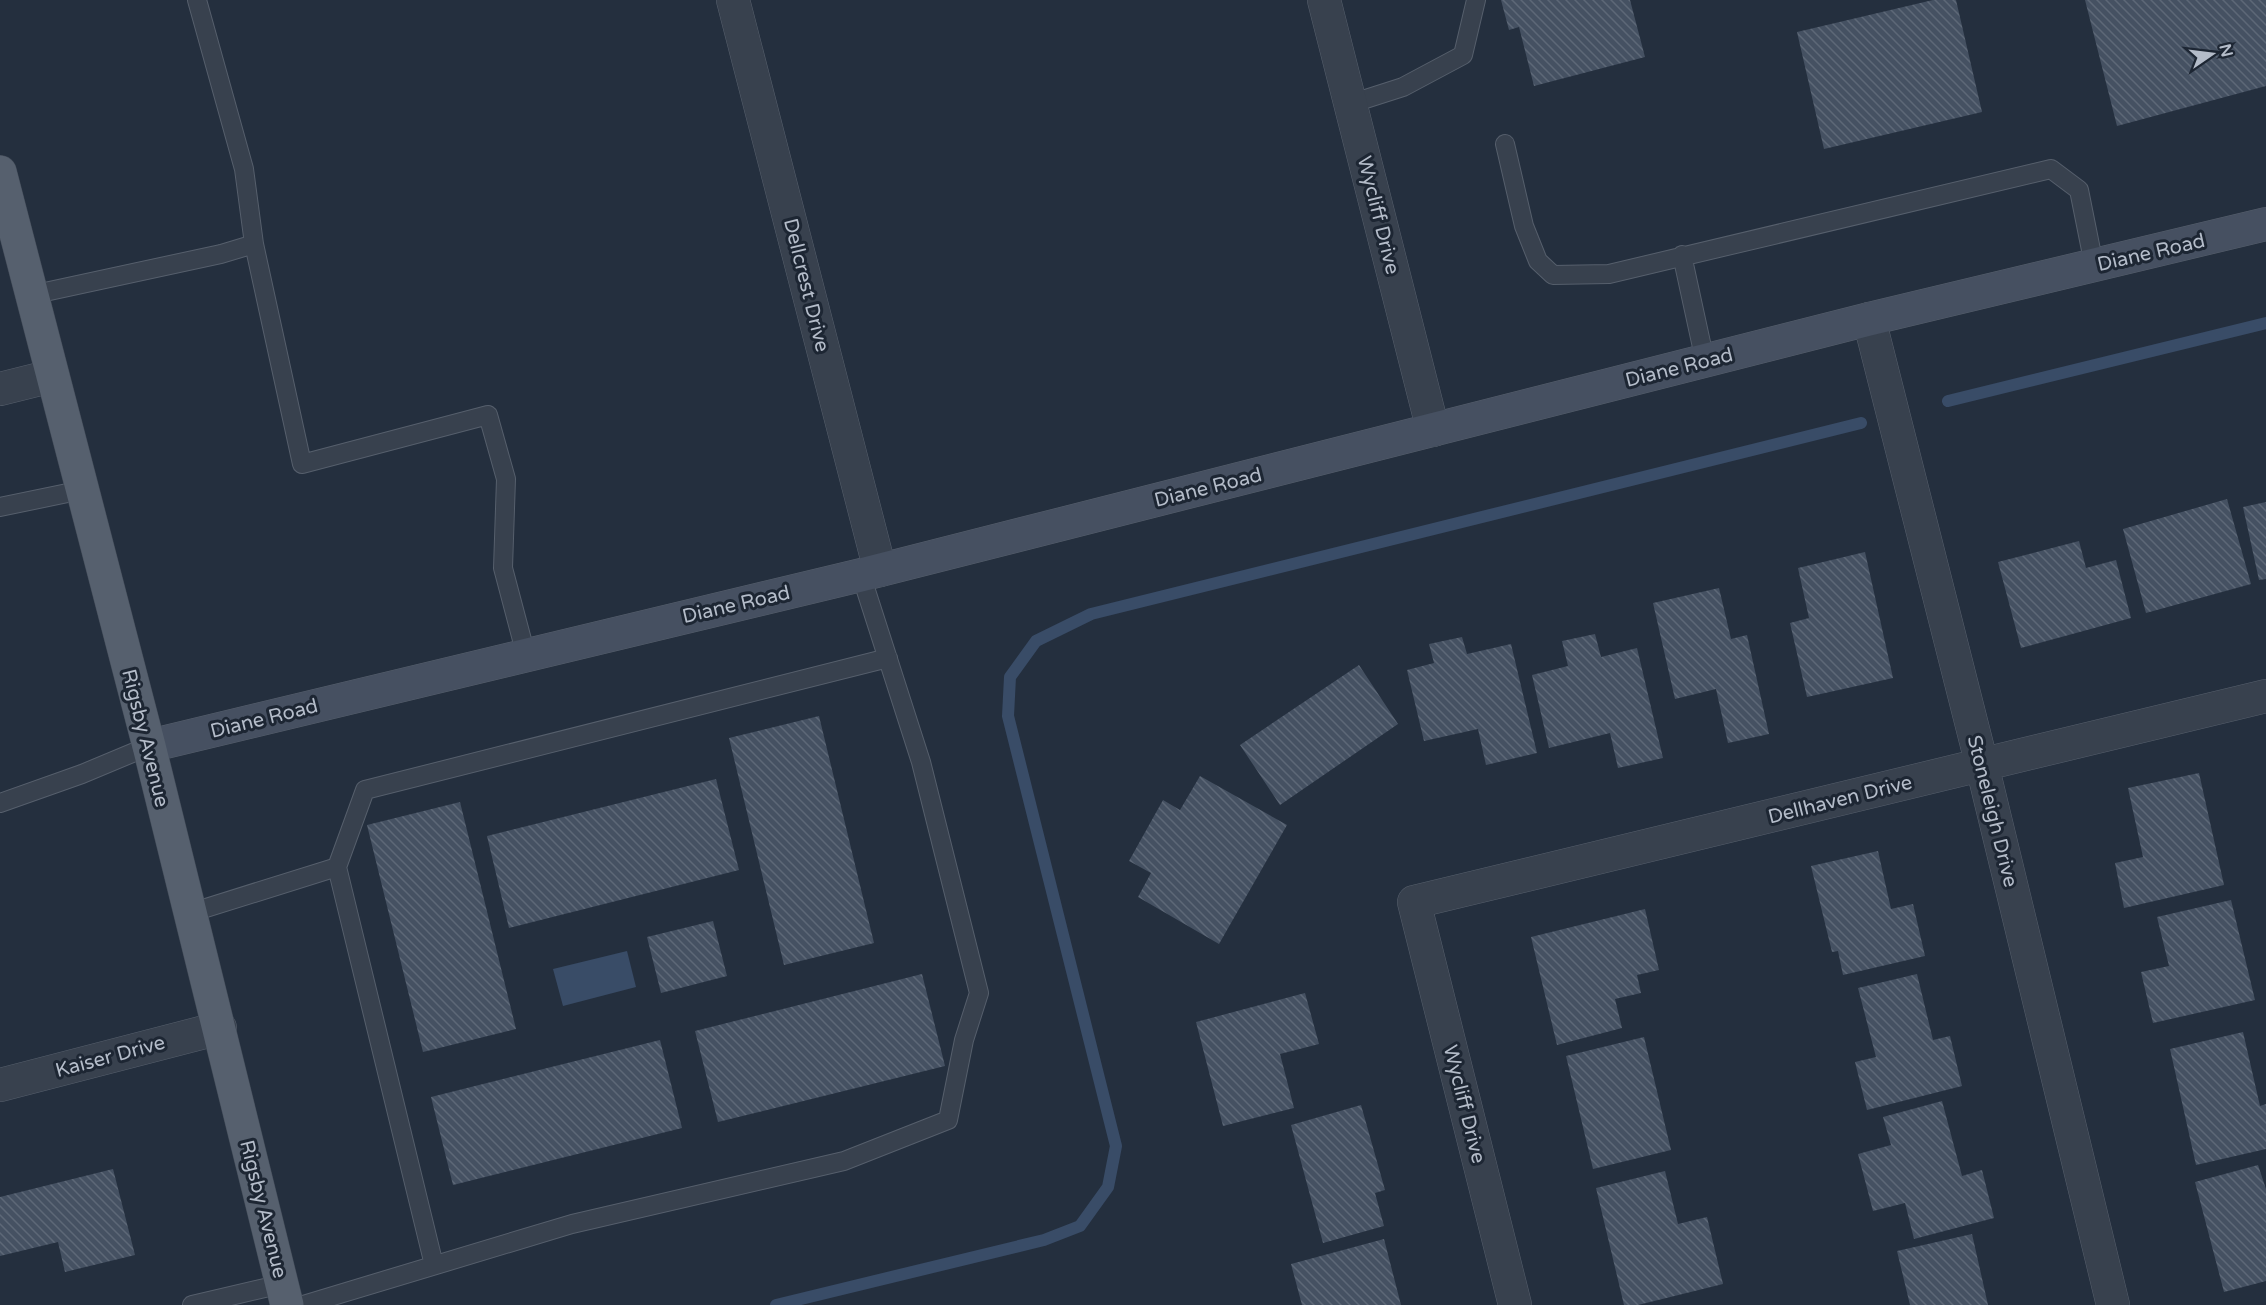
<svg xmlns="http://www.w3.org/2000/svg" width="2266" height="1305" font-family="'Varela Round',sans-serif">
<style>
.water{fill:#394c67}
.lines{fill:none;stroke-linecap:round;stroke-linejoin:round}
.stream{stroke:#394c67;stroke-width:12}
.building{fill:url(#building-back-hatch)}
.lane-casing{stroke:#565f6c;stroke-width:20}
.street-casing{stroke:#565f6c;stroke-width:34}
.secondary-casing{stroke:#565f6c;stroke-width:34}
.primary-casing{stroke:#414a57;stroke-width:34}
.lane{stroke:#38414e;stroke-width:18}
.street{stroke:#38414e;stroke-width:33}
.secondary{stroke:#465061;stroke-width:33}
.primary{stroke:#56606e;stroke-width:33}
.labels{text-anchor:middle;stroke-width:6;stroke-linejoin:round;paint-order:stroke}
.street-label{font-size:20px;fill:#b4bcc9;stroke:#1d2633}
</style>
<defs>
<pattern id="building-back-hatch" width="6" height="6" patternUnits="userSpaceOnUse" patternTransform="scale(1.5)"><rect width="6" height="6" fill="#455162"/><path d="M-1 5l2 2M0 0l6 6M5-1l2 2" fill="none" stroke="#5d6877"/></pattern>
</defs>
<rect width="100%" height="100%" fill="#242f3e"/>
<path class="water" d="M627 951 636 987 563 1006 553 969Z"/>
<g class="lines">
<path class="stream" d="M1948 401 2266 323
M776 1305 1044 1240 1080 1226 1108 1187 1116 1146 1008 716 1010 677 1036 641 1091 614 1861 423"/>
</g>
<path class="building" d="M1501 0H1630L1645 57 1534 86 1519 27 1509 30Z
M1933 0H1956L1982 112 1824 149 1797 32Z
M2085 0H2266V86L2117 126Z
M2227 499 2251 584 2146 613 2123 529Z
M2266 502V579L2259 580 2243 507Z
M2079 541 2086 568 2116 560 2131 618 2021 648 1998 562Z
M1865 552 1893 678 1807 697 1790 623 1809 618 1798 568Z
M1719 588 1731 639 1747 635 1769 734 1728 743 1716 689 1675 699 1653 603Z
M1595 634 1601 657 1637 648 1663 758 1618 768 1610 733 1549 748 1532 675 1568 666 1562 641Z
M1462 637 1467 654 1511 644 1537 753 1486 765 1478 729 1424 741 1407 670 1434 663 1429 644Z
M1359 665 1398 724 1280 805 1240 745Z
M819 716 874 943 784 965 729 738Z
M2199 773 2224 885 2124 908 2115 863 2143 857 2128 788Z
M1200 776 1287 825 1219 944 1138 897 1151 873 1129 861 1163 800 1180 810Z
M716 779 739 870 509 928 487 836Z
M460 802 516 1029 423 1052 367 825Z
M1878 851 1891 909 1913 904 1925 956 1843 975 1838 951 1832 952 1811 866Z
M2231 900 2255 1000 2153 1023 2141 972 2169 966 2157 917Z
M1645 909 1659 970 1637 975 1641 993 1615 999 1622 1028 1557 1045 1531 937Z
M713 921 727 976 661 993 647 937Z
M922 974 945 1066 718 1122 695 1031Z
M1917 974 1933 1040 1950 1036 1962 1086 1867 1110 1855 1062 1876 1057 1858 988Z
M1305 993 1319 1044 1280 1054 1294 1108 1223 1126 1196 1022Z
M2243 1032 2260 1106 2266 1104V1149L2196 1165 2170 1049Z
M1644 1037 1671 1150 1593 1169 1566 1056Z
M660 1040 682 1128 453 1185 431 1097Z
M1942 1101 1962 1176 1982 1170 1994 1218 1914 1239 1905 1203 1873 1211 1858 1154 1891 1145 1883 1117Z
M1361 1105 1385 1190 1375 1193 1384 1226 1323 1243 1291 1125Z
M2258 1165 2266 1189V1281L2224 1292 2195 1182Z
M113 1169 135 1255 65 1272 58 1242 0 1256V1197Z
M1665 1171 1678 1224 1707 1217 1723 1284 1638 1305H1624L1596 1188Z
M1972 1234 1988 1305H1910L1897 1251Z
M1384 1239 1401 1305H1302L1291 1264Z"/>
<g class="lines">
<g class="lane-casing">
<path id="lane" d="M197 0 244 169 254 244
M1350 104 1403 87 1463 55 1476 0
M1505 144 1524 226 1538 261 1553 275 1609 274 2051 169 2079 190 2094 265
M1682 255 1705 361
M31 295 221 254 254 244 302 464 488 415 506 479 503 568 526 655
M0 507 82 490
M0 803 82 774 149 746
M337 867 434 1265
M190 913 337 867 365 790 888 658
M192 1305 282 1284
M303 1305 572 1224 844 1161 948 1120 964 1040 979 993 921 762 861 575"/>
</g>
<g class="street-casing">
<path id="street" d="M733 0 880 570
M1324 0 1433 430
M1869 319 1982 765 2113 1305
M0 389 52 376
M0 1085 220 1028
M1515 1305 1414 902 2266 696"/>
</g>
<g class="secondary-casing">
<path id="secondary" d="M149 746 861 575 1869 319 2266 224"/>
</g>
<g class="primary-casing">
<path id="primary" d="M0 172 149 746 287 1305"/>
</g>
<use href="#lane" class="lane"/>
<use href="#street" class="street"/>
<use href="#secondary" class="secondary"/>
<use href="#primary" class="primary"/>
</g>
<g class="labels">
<g class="street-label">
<text transform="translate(1379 215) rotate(76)" y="7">Wycliff Drive</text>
<text transform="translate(2151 252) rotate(-13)" y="7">Diane Road</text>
<text transform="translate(807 285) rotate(76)" y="7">Dellcrest Drive</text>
<text transform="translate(1679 367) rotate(-14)" y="7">Diane Road</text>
<text transform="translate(1208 487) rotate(-14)" y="7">Diane Road</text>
<text transform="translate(736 604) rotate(-13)" y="7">Diane Road</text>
<text transform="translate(264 718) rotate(-14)" y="7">Diane Road</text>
<text transform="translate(146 738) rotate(76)" y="7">Rigsby Avenue</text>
<text transform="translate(1840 799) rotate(-14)" y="7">Dellhaven Drive</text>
<text transform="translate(1993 811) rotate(76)" y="7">Stoneleigh Drive</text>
<text transform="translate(110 1056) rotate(-15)" y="7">Kaiser Drive</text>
<text transform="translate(1465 1104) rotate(76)" y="7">Wycliff Drive</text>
<text transform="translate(264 1209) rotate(76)" y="7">Rigsby Avenue</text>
</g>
</g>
<g transform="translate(2212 54) rotate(76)" stroke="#1d2633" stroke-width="4.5" paint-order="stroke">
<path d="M0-4.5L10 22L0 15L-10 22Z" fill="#b4bcc9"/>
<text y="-9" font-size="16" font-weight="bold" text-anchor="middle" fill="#b4bcc9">N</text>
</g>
</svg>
